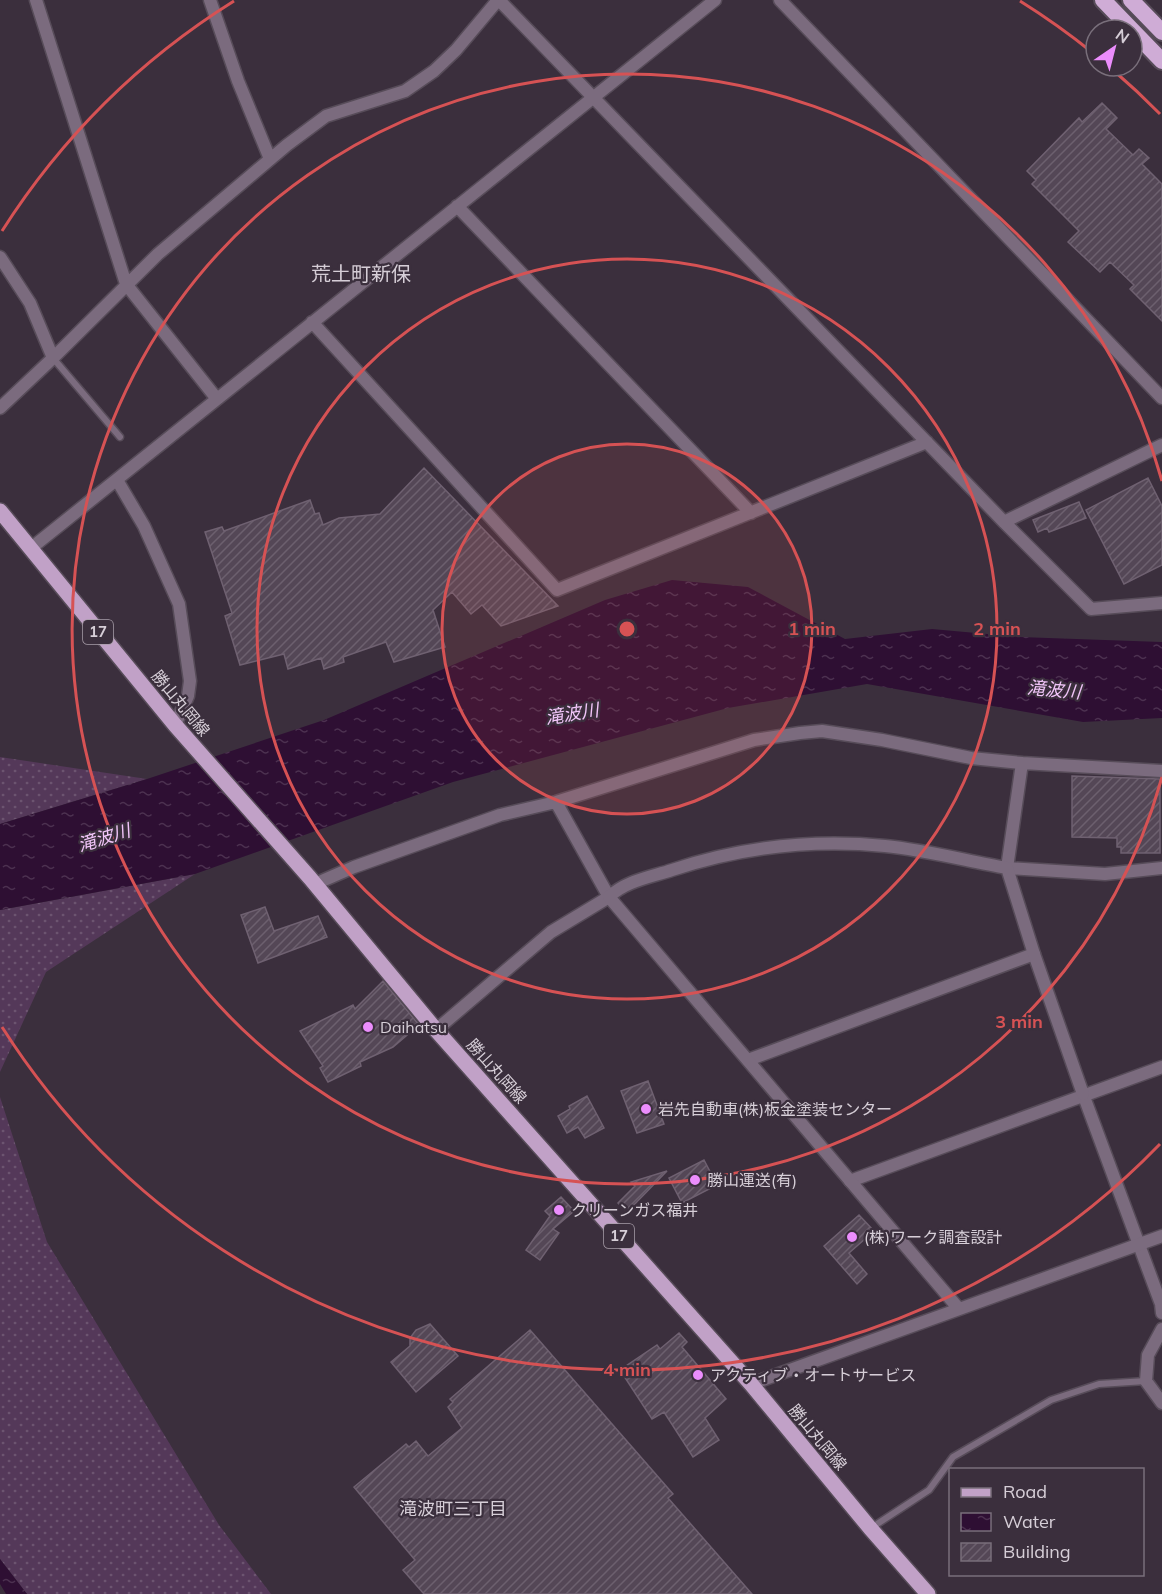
<svg xmlns="http://www.w3.org/2000/svg" width="1162" height="1594" font-family="Mulish,'Noto Sans JP',sans-serif">
<style>
.grass{fill:url(#grass-dots)}
.water{fill:url(#water-ripples)}
.building{fill:url(#building-hatch);stroke:#6f6171;stroke-width:1.5}
.lines{fill:none;stroke-linecap:round;stroke-linejoin:round}
.service-casing{stroke:#574c59;stroke-width:9}
.minor-casing{stroke:#574c59;stroke-width:15}
.tertiary-casing{stroke:#574c59;stroke-width:15}
.primary-casing{stroke:#574c59;stroke-width:18}
.trunk-casing{stroke:#574c59;stroke-width:20}
.service{stroke:#7b6b7e;stroke-width:6}
.minor{stroke:#7b6b7e;stroke-width:12}
.tertiary{stroke:#7b6b7e;stroke-width:12}
.primary{stroke:#c1a1c7;stroke-width:15}
.trunk{stroke:#cfacd6;stroke-width:16}
.ring{fill:none;stroke:#d65254;stroke-width:3}
.poi-dot{fill:#eb8dfc;stroke:#3b2f3d;stroke-width:2}
.labels{text-anchor:middle;stroke-width:4.5;stroke-linejoin:round;paint-order:stroke}
.shield{fill:#3b2f3d;stroke:#a89ea9;stroke-width:1.5}
.shield-label{font-size:15px;font-weight:bold;fill:#d6ced7}
.street-label{font-size:16px;fill:#d6ced7;stroke:#3b2f3d}
.poi-label{font-size:16px;fill:#d6ced7;stroke:#3b2f3d;text-anchor:start}
.water-label{font-size:18px;font-style:italic;fill:#f1c5f9;stroke:#3b2f3d}
.neighbourhood-label{font-size:18px;fill:#d6ced7;stroke:#3b2f3d}
.quarter-label{font-size:20px;fill:#d6ced7;stroke:#3b2f3d}
.centre{fill:#d65254;stroke:#3b2f3d;stroke-width:3}
.ring-label{font-size:18px;text-anchor:middle;font-weight:bold;fill:#d65254;stroke:#3b2f3d;stroke-width:4.5;stroke-linejoin:round;paint-order:stroke}
</style>
<defs>
<pattern id="grass-dots" width="8" height="8" patternUnits="userSpaceOnUse" patternTransform="scale(1.5)"><rect width="8" height="8" fill="#543859"/><path d="M2 2h.1M6 6h.1" fill="none" stroke="#6c5470" stroke-width="1.8" stroke-linecap="round"/></pattern>
<pattern id="water-ripples" width="26" height="14" patternUnits="userSpaceOnUse" patternTransform="scale(1.5)"><rect width="26" height="14" fill="#2e0f33"/><path d="M2 4q2-2 4 0t4 0M15 11q2-2 4 0t4 0" fill="none" stroke="#4c3150"/></pattern>
<pattern id="building-hatch" width="6" height="6" patternUnits="userSpaceOnUse" patternTransform="scale(1.5)"><rect width="6" height="6" fill="#544756"/><path d="M-1 1l2-2M0 6l6-6M5 7l2-2" fill="none" stroke="#6c606e"/></pattern>
</defs>
<rect width="100%" height="100%" fill="#3b2f3d"/>
<path class="grass" d="M0 757 147 779 0 824Z
M195 874 46 972 0 1072V910Z
M0 1097 47 1242 219 1525 271 1594H27L0 1559Z"/>
<path class="water" d="M672 580 748 587 845 639 932 629 1020 637 1162 642V718L1083 722 867 684 728 708 453 782 195 874 0 910V824L147 779 324 720 605 600Z
M0 1559 27 1594H6L0 1584Z"/>
<path class="building" d="M1102 103 1117 118 1106 129 1133 155 1139 149 1149 158 1142 164 1162 184V321L1130 289 1134 285 1110 262 1100 272 1068 242 1079 231 1032 184 1036 180 1027 171 1079 118 1082 122Z
M424 468 558 606 501 626 482 605 471 614 452 592 433 610 445 647 394 662 386 642 343 657 344 662 324 669 321 658 288 669 284 654 240 665 225 616 232 613 205 532 222 527 224 531 310 500 315 514 319 513 323 525 339 518 380 514Z
M1148 478 1162 506V565L1124 584 1086 510Z
M1079 502 1086 518 1049 532 1047 528 1038 532 1033 520Z
M1072 776 1160 779V853H1121V847H1117V838L1072 837Z
M265 907 274 931 318 916 327 937 258 963 241 915Z
M383 981 419 1025 393 1047 360 1062 361 1066 328 1082 320 1068 323 1066 300 1031 353 1005 355 1009Z
M648 1081 664 1124 637 1133 621 1091Z
M587 1096 604 1128 585 1138 578 1127 567 1133 558 1116 570 1109 569 1106Z
M704 1160 717 1185 682 1203 669 1178Z
M667 1171 627 1212 618 1203 635 1186 631 1182Z
M561 1197 574 1211 553 1229 559 1233 540 1260 526 1250 550 1216 545 1211Z
M859 1215 874 1231 849 1253 867 1274 857 1284 824 1246Z
M430 1324 458 1356 416 1392 391 1362 410 1346V1338L416 1330Z
M530 1330 673 1494 668 1498 752 1594H424L403 1570 415 1560 354 1487 406 1444 409 1447 416 1441 428 1456 462 1428 448 1407 453 1402 450 1399Z
M679 1333 687 1342 682 1347 726 1399 705 1418 719 1440 693 1457 664 1412 652 1419 620 1370 657 1345 660 1349Z"/>
<g class="lines">
<g class="service-casing">
<path id="service" d="M53 358 120 437
M871 1528 929 1490 953 1457 1051 1400 1099 1384 1146 1381"/>
</g>
<g class="minor-casing">
<path id="minor" d="M36 0 126 284 217 399
M210 0 238 81 270 159
M499 0 1004 522 1091 609 1162 603
M780 0 1162 398
M457 206 751 513
M0 257 30 303 53 358
M312 322 557 590 927 442
M0 408 53 358 158 254 287 145 326 116 405 91 434 71 456 50 498 0
M117 480 144 526 179 604 190 681 188 696 175 725
M1004 522 1162 445
M30 549 715 0
M1022 763 1007 868 1105 874 1162 868
M315 884 354 867 500 815 556 802 754 740 800 733 822 731 882 740 971 758 1022 763 1162 771
M436 1030 551 932 609 897 556 802
M748 1060 1034 954
M1083 1094 1161 1304 1162 1313
M850 1181 1162 1067
M1162 1329 1148 1355 1146 1381 1162 1403"/>
</g>
<g class="tertiary-casing">
<path id="tertiary" d="M959 1309 609 897C625 881 651 877 672 870 741 847 812 839 885 846 926 850 967 861 1007 868L1034 954 1083 1094
M751 1384 1162 1236"/>
</g>
<g class="primary-casing">
<path id="primary" d="M0 511 175 725 310 878 436 1030 751 1384 870 1528 928 1594"/>
</g>
<g class="trunk-casing">
<path id="trunk" d="M1103 0 1162 61
M1131 0 1162 32"/>
</g>
<use href="#service" class="service"/>
<use href="#minor" class="minor"/>
<use href="#tertiary" class="tertiary"/>
<use href="#primary" class="primary"/>
<use href="#trunk" class="trunk"/>
</g>
<circle cx="627" cy="629" r="185" fill="#d65254" fill-opacity=".12"/>
<g class="ring">
<circle cx="627" cy="629" r="185"/>
<circle cx="627" cy="629" r="370"/>
<path d="M1162 777A555 555 0 1 1 1162 481"/>
<path d="M1160 1144A741 741 0 0 1 2 1027M2 231A741 741 0 0 1 234 1M1020 1A741 741 0 0 1 1093 53M1113 70A741 741 0 0 1 1160 114"/>
</g>
<g class="poi-dot">
<circle cx="368" cy="1027" r="6"/>
<circle cx="646" cy="1109" r="6"/>
<circle cx="695" cy="1180" r="6"/>
<circle cx="559" cy="1210" r="6"/>
<circle cx="852" cy="1237" r="6"/>
<circle cx="698" cy="1375" r="6"/>
</g>
<g class="labels">
<g class="shield">
<rect x="83" y="620" width="30" height="24" rx="4.5"/>
<rect x="604" y="1224" width="30" height="24" rx="4.5"/>
</g>
<g class="shield-label">
<text x="98" y="637">17</text>
<text x="619" y="1241">17</text>
</g>
<g class="street-label">
<text transform="translate(181 703) rotate(50)" y="6">勝山丸岡線</text>
<text transform="translate(497 1071) rotate(48)" y="6">勝山丸岡線</text>
<text transform="translate(818 1437) rotate(50)" y="6">勝山丸岡線</text>
</g>
<g class="poi-label">
<text x="380" y="1033">Daihatsu</text>
<text x="658" y="1115">岩先自動車(株)板金塗装センター</text>
<text x="707" y="1186">勝山運送(有)</text>
<text x="571" y="1216">クリーンガス福井</text>
<text x="864" y="1243">(株)ワーク調査設計</text>
<text x="710" y="1381">アクティブ・オートサービス</text>
</g>
<g class="water-label">
<text transform="translate(1054 690) rotate(5)" y="6">滝波川</text>
<text transform="translate(572 714) rotate(-9)" y="6">滝波川</text>
<text transform="translate(104 838) rotate(-17)" y="6">滝波川</text>
</g>
<g class="neighbourhood-label">
<text x="453" y="1515">滝波町三丁目</text>
</g>
<g class="quarter-label">
<text x="361" y="281">荒土町新保</text>
</g>
</g>
<circle cx="627" cy="629" r="9" class="centre"/>
<g class="ring-label">
<text x="812" y="635">1 min</text>
<text x="997" y="635">2 min</text>
<text x="1019" y="1028">3 min</text>
<text x="627" y="1376">4 min</text>
</g>
<rect x="949" y="1468" width="195" height="108" fill="#3b2f3d" stroke="#796f7b" stroke-width="1.5"/>
<rect x="961" y="1488" width="30" height="9" fill="#c1a1c7" stroke="#796f7b" stroke-width="1.5"/>
<text x="1003" y="1498" font-size="18" fill="#d6ced7">Road</text>
<rect x="961" y="1513" width="30" height="18" fill="url(#water-ripples)" stroke="#796f7b" stroke-width="1.5"/>
<text x="1003" y="1528" font-size="18" fill="#d6ced7">Water</text>
<rect x="961" y="1543" width="30" height="18" fill="url(#building-hatch)" stroke="#796f7b" stroke-width="1.5"/>
<text x="1003" y="1558" font-size="18" fill="#d6ced7">Building</text>
<g transform="translate(1114 48) rotate(35)"><circle r="28" fill="#3b2f3d" stroke="#796f7b" stroke-width="1.5"/>
<path d="M0-4.5L10 22L0 15L-10 22Z" fill="#eb8dfc"/>
<text y="-9" font-size="16" font-weight="bold" text-anchor="middle" fill="#d6ced7">N</text>
</g>
</svg>
